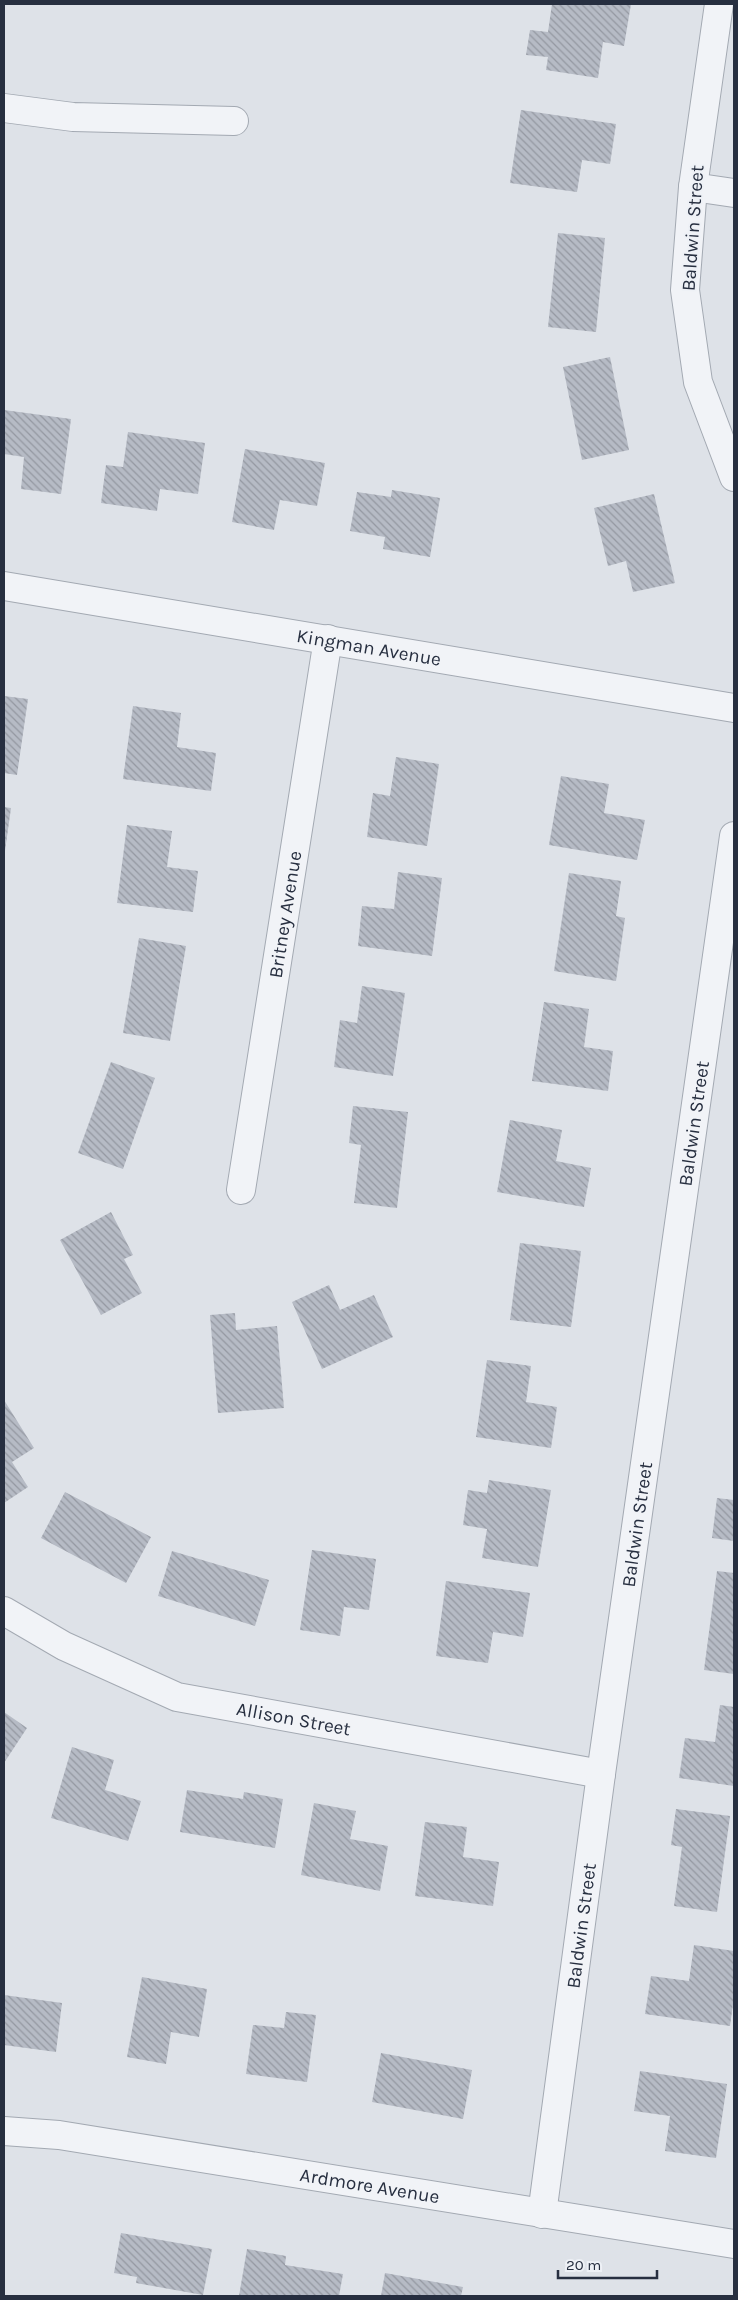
<svg xmlns="http://www.w3.org/2000/svg" width="738" height="2300" font-family="Karla,sans-serif">
<style>
.building{fill:url(#building-back-hatch)}
.lines{fill:none;stroke-linecap:round;stroke-linejoin:round}
.minor-casing{stroke:#a3a9b2;stroke-width:30}
.minor{stroke:#f1f3f7;stroke-width:28}
.labels{text-anchor:middle;stroke-width:4;stroke-linejoin:round;paint-order:stroke}
.street-label{font-size:19px;fill:#272f40;stroke:#eef1f6}
</style>
<defs>
<pattern id="building-back-hatch" width="6" height="6" patternUnits="userSpaceOnUse" patternTransform="scale(1.25)"><rect width="6" height="6" fill="#b6bbc5"/><path d="M-1 5l2 2M0 0l6 6M5-1l2 2" fill="none" stroke="#9498a1"/></pattern>
</defs>
<rect width="100%" height="100%" fill="#dee2e8"/>
<path class="building" d="M552 4H631L624 46 603 42 598 78 546 70 548 57 526 55 530 30 548 32Z
M521 110 616 124 610 164 582 160 577 192 510 183Z
M558 233 605 238 596 332 548 327Z
M610 357 629 450 582 460 563 367Z
M4 410 71 419 61 494 21 489 24 457 4 454Z
M128 432 205 443 198 494 160 489 157 511 101 503 106 465 123 467Z
M245 449 325 463 317 506 280 500 274 530 232 522Z
M392 490 440 498 430 557 383 549 385 537 350 531 357 492 391 497Z
M654 494 675 583 633 592 626 561 608 566 594 508Z
M4 696 28 699 17 775 4 773Z
M133 706 181 713 177 747 216 753 211 791 123 779Z
M396 757 439 764 427 846 367 837 373 793 390 796Z
M561 776 609 784 604 813 645 820 637 860 549 845Z
M4 807 11 808 5 851 4 850Z
M127 825 172 831 167 867 198 871 193 912 117 903Z
M398 872 442 878 432 956 358 946 362 906 394 909Z
M569 873 621 881 616 916 625 918 616 981 554 971Z
M139 938 186 946 170 1041 123 1033Z
M362 986 405 993 393 1076 334 1067 340 1020 357 1023Z
M544 1002 589 1009 584 1047 613 1051 608 1091 532 1081Z
M111 1062 155 1078 123 1169 78 1153Z
M353 1106 408 1112 397 1208 354 1203 361 1145 349 1143Z
M510 1120 562 1130 556 1161 591 1168 584 1207 497 1192Z
M111 1212 133 1255 124 1259 142 1293 101 1315 60 1240Z
M520 1243 581 1251 571 1327 510 1320Z
M329 1285 340 1310 374 1295 393 1337 322 1369 292 1302Z
M235 1313 236 1330 277 1326 284 1408 218 1413 210 1315Z
M487 1360 531 1366 526 1402 557 1407 551 1448 476 1437Z
M4 1400 34 1448 12 1462 28 1487 4 1503Z
M489 1480 551 1490 538 1567 482 1558 487 1529 463 1525 468 1490 487 1493Z
M65 1492 151 1537 126 1583 41 1538Z
M717 1498 734 1500V1541L712 1538Z
M312 1550 376 1559 369 1610 344 1607 340 1636 300 1630Z
M172 1551 269 1580 255 1626 158 1596Z
M717 1571 734 1573V1674L704 1670Z
M446 1581 530 1593 523 1637 493 1632 488 1663 436 1656Z
M720 1705 734 1707V1786L679 1778 685 1738 715 1742Z
M4 1712 27 1728 4 1763Z
M72 1747 114 1760 105 1790 141 1801 128 1841 51 1818Z
M187 1790 243 1799 244 1792 283 1799 275 1848 180 1832Z
M314 1803 356 1811 350 1839 388 1846 380 1891 301 1875Z
M676 1809 730 1816 717 1912 674 1906 682 1847 671 1845Z
M425 1822 467 1827 463 1857 499 1862 493 1906 415 1896Z
M694 1945 734 1951V1997L730 2026 645 2014 651 1976 689 1981Z
M142 1977 207 1989 199 2037 171 2032 166 2064 127 2057Z
M4 1995 62 2003 56 2052 4 2045Z
M286 2012 316 2015 307 2082 246 2074 253 2025 284 2028Z
M381 2053 472 2070 463 2119 372 2102Z
M640 2071 727 2084 716 2158 665 2151 670 2116 634 2111Z
M121 2233 212 2249 203 2295 136 2283 137 2277 114 2273Z
M247 2249 286 2256 285 2265 343 2274 339 2296H239Z
M385 2273 463 2287 461 2296H381Z"/>
<g class="lines">
<g class="minor-casing">
<g id="minor">
<path d="M719 4 693 187 685 290 698 382 734 477"/>
<path d="M4 108 73 117 234 121"/>
<path d="M693 187 734 193"/>
<path id="s1" d="M4 586 734 708"/>
<path id="s2" d="M241 1190 328 639"/>
<path id="s3" d="M4 1611 64 1646 177 1697 601 1774"/>
<path id="s4" d="M4 2131 59 2135 734 2244"/>
<path id="s5" d="M542 2214 601 1774 734 836"/>
</g>
</g>
<use href="#minor" class="minor"/>
</g>
<g class="labels">
<g class="street-label">
<text transform="translate(692 228) rotate(-86)" y="7">Baldwin Street</text>
<text dy="7" stroke="none"><textPath href="#s1" startOffset="370">Kingman Avenue</textPath></text>
<text dy="7" stroke="none"><textPath href="#s2" startOffset="279">Britney Avenue</textPath></text>
<text dy="7" stroke="none"><textPath href="#s5" startOffset="1101">Baldwin Street</textPath></text>
<text dy="7" stroke="none"><textPath href="#s5" startOffset="696">Baldwin Street</textPath></text>
<text dy="7" stroke="none"><textPath href="#s3" startOffset="312">Allison Street</textPath></text>
<text dy="7" stroke="none"><textPath href="#s5" startOffset="291">Baldwin Street</textPath></text>
<text dy="7" stroke="none"><textPath href="#s4" startOffset="370">Ardmore Avenue</textPath></text>
</g>
</g>
<rect width="738" height="2300" fill="none" stroke="#272f40" stroke-width="10"/>
<path d="M558 2270v8h99v-8" fill="none" stroke="#272f40" stroke-width="2.5"/>
<text x="566" y="2270" font-size="15" fill="#272f40" stroke="#eef1f6" stroke-width="4" paint-order="stroke">20 m</text>
</svg>
